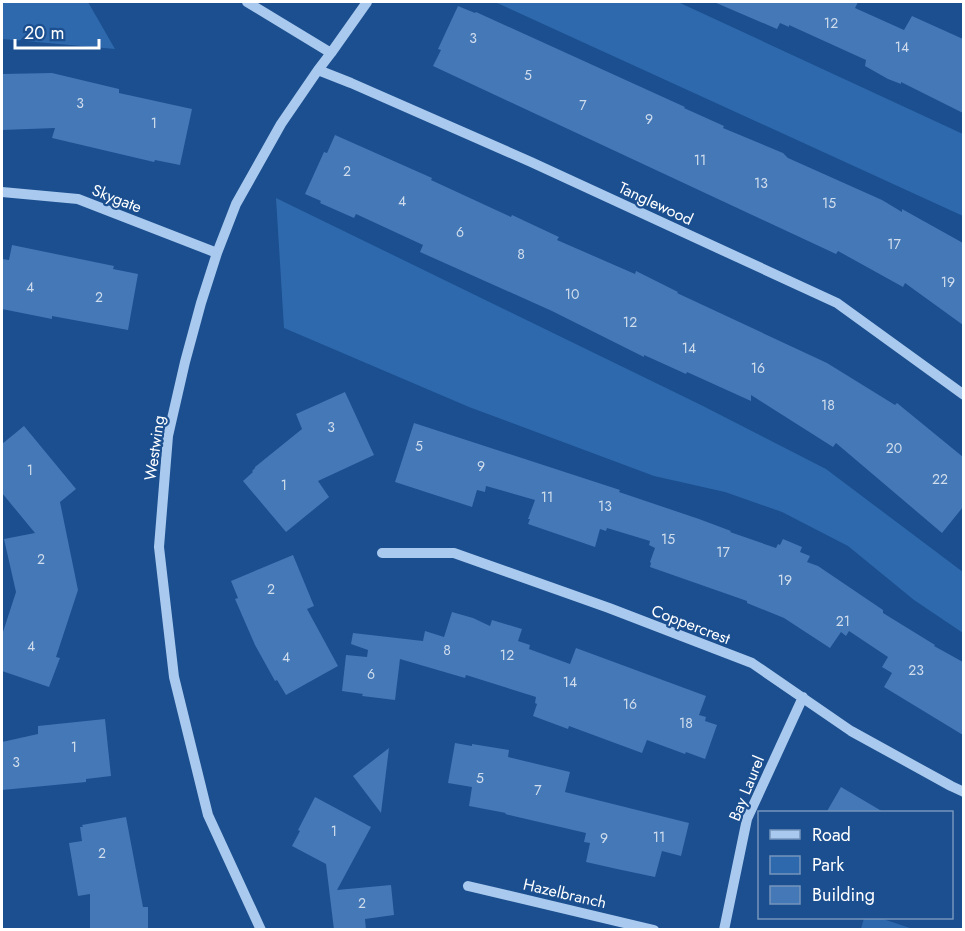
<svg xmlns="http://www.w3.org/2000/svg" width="965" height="931" font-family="Jost,sans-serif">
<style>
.green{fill:#2e69ad}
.building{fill:#4478b7}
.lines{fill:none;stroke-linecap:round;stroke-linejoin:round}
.minor{stroke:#a9c9ee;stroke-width:10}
.labels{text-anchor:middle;stroke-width:4.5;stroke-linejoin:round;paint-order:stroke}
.number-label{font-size:14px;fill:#d0dded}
.street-label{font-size:16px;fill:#fff;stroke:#1b4f8f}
</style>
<rect width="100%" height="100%" fill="#1b4f8f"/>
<path class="green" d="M2 2H88L115 49 2 39Z
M495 2H678L963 134V216Z
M276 198 701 405 826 469 963 572V633L914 600 848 546 782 512 725 492 654 476 469 407 284 328Z
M864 918H880L913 929H861Z"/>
<path class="building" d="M714 2H858L855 8 904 30 912 16 963 39V113L901 82V84L888 79 865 66 866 60 789 25V27L780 23 777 29Z
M458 6 475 13 476 12 685 107 684 108 724 126 723 128 783 153 788 158 882 200 902 212V209L963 243V325L905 283 903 287 838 251 836 254 433 66 441 50 438 49Z
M52 73 119 89V93L192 109 180 165 155 160 154 162 52 138 55 128 2 130V74Z
M335 135 432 178 431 180 511 217 512 215 559 237 557 240 635 274 636 271 678 292 677 293 827 363 895 405 897 403 963 457V507L942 533 836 443 833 447 751 395V401L687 372 686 374 644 355V357L552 311 420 252 423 245 356 214 354 218 320 203 321 201 305 194 324 152 327 153Z
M12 245 114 266 113 269 138 274 128 330 52 316V319L2 309V259L9 260Z
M345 392 374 455 318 481 329 497 286 532 243 481 253 472 252 471 255 468V467L302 429 296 414Z
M414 423 620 490 619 492 699 519 731 531 730 532 776 548 778 544 780 545 783 539 802 547 800 552 810 556 807 562 818 566 883 610V613L935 645 934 646 963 662V735L884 687 892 673 882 667 888 657 849 631 846 636 841 632 830 648 784 618 747 603V601L650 567 651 563 650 562 655 548 649 545 650 541 607 528 606 531 600 529 595 547 528 524 530 519H528L535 500 486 486 485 492 477 490 472 507 395 482Z
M24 426 76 489 60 502 78 590 56 657 60 658 49 687 2 671V635L16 592 4 539 35 533 2 493V444Z
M293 555 314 606 307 609 338 666 286 695 277 680 275 681 255 645 235 599 238 598 231 581Z
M452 612 473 618 490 626 492 620 522 629 518 641 530 645 529 649 570 664 576 648 706 696 699 715 706 717 705 721 717 725 705 759 686 752 685 754 647 740 642 753 569 726 568 729 533 716 537 704 535 703 536 697 466 675 465 678 400 659 395 700 362 696 363 694 342 691 346 655 367 657 368 650 351 644 353 633 423 641 425 631 444 637Z
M105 719 111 776 86 779V782L2 790V742L38 734V726Z
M455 743 472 746V744L509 750 508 757 570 772 565 792 689 823 681 856 662 851 655 877 617 869 586 862 590 843 584 842 586 833 505 814 506 813 469 806 472 787 448 783Z
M389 748 381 813 353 776Z
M841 787 885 813H826Z
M315 797 371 827 337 890 391 885 394 915 365 919 366 930H334L326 864 292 846 300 831 298 830Z
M126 817 143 907H148V930H90V894L78 896 69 843 82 841 80 827H83L82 825Z"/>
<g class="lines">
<path class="minor" d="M247 2 331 53
M318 70 351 83 531 162 837 303 964 395
M2 192 78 199 217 253
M382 553H454L609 608 752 663 851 731 951 786 964 792
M468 886 654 930
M261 930 208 815 174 677 159 547 168 436 185 362 201 303 217 253 236 204 281 124 318 70 331 53 367 2
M724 930 747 819 803 697"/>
</g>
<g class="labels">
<g class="number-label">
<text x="831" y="28">12</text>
<text x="473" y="43">3</text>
<text x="902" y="52">14</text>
<text x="528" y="80">5</text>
<text x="80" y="108">3</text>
<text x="583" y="110">7</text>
<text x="649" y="124">9</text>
<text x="154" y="128">1</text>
<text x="700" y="165">11</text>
<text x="347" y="176">2</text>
<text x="761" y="188">13</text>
<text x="402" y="206">4</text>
<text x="829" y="208">15</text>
<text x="460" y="237">6</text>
<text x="894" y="249">17</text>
<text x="521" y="259">8</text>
<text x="948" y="287">19</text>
<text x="30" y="292">4</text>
<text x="572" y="299">10</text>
<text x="99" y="302">2</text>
<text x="630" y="327">12</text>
<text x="689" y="353">14</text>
<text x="758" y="373">16</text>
<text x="828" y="410">18</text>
<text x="331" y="432">3</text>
<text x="419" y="451">5</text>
<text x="894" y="453">20</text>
<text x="481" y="471">9</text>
<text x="30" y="475">1</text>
<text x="940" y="484">22</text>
<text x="284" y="490">1</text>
<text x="547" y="502">11</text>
<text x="605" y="511">13</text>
<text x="668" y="544">15</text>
<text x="723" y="557">17</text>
<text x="41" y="564">2</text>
<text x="785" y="585">19</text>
<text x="271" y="594">2</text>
<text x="843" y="626">21</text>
<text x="31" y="651">4</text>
<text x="447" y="655">8</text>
<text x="507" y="660">12</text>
<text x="286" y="662">4</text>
<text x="916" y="675">23</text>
<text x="371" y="679">6</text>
<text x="570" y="687">14</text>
<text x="630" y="709">16</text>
<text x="686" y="728">18</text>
<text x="74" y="752">1</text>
<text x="16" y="767">3</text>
<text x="480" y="783">5</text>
<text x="538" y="795">7</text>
<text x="334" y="836">1</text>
<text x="659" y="842">11</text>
<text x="604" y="843">9</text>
<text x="102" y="858">2</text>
<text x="362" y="908">2</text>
</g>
<g class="street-label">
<text transform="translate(117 198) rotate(21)" y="6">Skygate</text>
<text transform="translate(656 203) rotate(25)" y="6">Tanglewood</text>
<text transform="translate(154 448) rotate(-82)" y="6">Westwing</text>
<text transform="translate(691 624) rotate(21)" y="6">Coppercrest</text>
<text transform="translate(746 788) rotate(-68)" y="6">Bay Laurel</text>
<text transform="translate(565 893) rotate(13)" y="6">Hazelbranch</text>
</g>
</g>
<rect width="965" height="931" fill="none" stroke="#ffffff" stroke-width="6"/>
<rect x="758" y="811" width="195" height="108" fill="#1b4f8f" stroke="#7695bc" stroke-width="1.5"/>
<rect x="770" y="830" width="30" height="9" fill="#a9c9ee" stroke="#7695bc" stroke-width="1.5"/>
<text x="812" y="841" font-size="18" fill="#ffffff">Road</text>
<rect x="770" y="856" width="30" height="18" fill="#2e69ad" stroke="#7695bc" stroke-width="1.5"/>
<text x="812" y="871" font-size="18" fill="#ffffff">Park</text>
<rect x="770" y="886" width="30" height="18" fill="#4478b7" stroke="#7695bc" stroke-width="1.5"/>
<text x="812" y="901" font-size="18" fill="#ffffff">Building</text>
<path d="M15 39v9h84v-9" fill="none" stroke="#ffffff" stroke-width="3"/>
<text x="24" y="39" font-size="18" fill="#ffffff" stroke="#1b4f8f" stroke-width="4.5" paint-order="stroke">20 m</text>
</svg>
